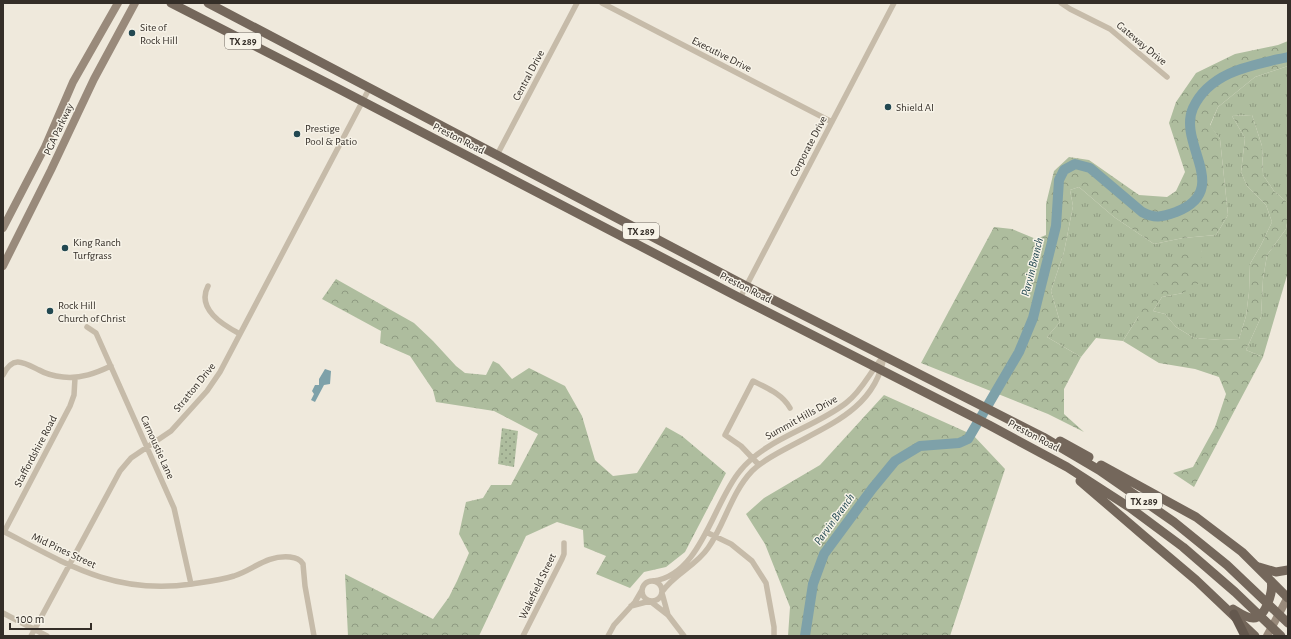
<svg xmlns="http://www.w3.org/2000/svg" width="1291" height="639" font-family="'Alegreya Sans',sans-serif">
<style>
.grass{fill:url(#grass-tufts)}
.forest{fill:url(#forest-crowns)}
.park{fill:url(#park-dots)}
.water{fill:#7ea1a9}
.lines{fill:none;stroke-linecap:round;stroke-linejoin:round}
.river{stroke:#7ea1a9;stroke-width:10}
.minor{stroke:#c6bba9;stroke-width:5.5}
.secondary{stroke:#998a7b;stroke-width:8}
.primary{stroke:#74675b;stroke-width:9}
.trunk{stroke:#64584e;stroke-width:9}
.poi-dot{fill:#224851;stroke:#f7f3e8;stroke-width:1.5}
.labels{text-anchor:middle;stroke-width:3;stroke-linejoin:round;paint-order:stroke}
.shield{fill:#f7f3e8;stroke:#6e6962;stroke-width:1}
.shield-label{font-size:10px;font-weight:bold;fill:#342e28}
.poi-label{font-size:11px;fill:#342e28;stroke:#f7f3e8;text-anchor:start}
.street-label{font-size:11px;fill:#342e28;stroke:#f7f3e8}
.water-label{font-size:12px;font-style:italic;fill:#224851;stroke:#f7f3e8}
</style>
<defs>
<pattern id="grass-tufts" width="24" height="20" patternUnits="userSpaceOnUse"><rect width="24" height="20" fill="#aebd9e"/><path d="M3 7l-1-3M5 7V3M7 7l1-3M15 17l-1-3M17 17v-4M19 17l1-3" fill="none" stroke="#8e9a81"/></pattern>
<pattern id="forest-crowns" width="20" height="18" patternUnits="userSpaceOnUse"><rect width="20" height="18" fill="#aebd9e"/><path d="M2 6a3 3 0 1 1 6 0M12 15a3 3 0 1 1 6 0" fill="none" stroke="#8e9a81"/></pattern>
<pattern id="park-dots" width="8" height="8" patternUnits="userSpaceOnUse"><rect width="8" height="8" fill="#aebd9e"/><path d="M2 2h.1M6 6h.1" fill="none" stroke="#8e9a81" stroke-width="1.8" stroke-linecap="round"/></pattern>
</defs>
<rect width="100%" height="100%" fill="#efe9dc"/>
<path class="grass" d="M1288 66V203L1274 191 1263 175 1262 146 1252 115 1232 116 1245 138 1241 172 1247 186 1266 205 1272 222 1261 245 1250 264 1249 292 1246 316 1239 339 1221 340 1194 338 1176 327 1165 314 1153 311 1162 297 1183 293 1202 250 1138 317 1123 341 1096 338 1081 357 1047 337 1060 322 1051 291 1064 252 1073 206 1070 190 1079 187 1114 217 1154 244 1183 238 1216 235 1228 215 1220 139 1210 126 1218 107 1255 77Z
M1288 217V272L1263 357 1246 350 1261 317 1263 279 1267 255 1286 229Z"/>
<path class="forest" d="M1288 41V66L1255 77 1218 107 1210 125 1220 139 1228 215 1216 235 1183 238 1154 244 1114 217 1079 187 1070 190 1073 206 1064 252 1051 291 1060 322 1047 337 1081 357 1064 389V414L1084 432 1048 414 921 363 994 227 1012 229 1036 239 1046 235V204L1054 171 1069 157 1089 160 1139 195 1167 197 1176 191 1185 172 1169 123 1176 102 1196 73 1235 54 1278 45Z
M1252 115 1262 146 1263 175 1274 191 1288 203V217L1286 229 1267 255 1263 279 1261 317 1246 350 1263 357 1194 487 1173 473 1193 467 1215 427 1226 394 1219 377 1195 369 1159 363 1123 341 1138 317 1150 291 1172 260 1187 249 1202 250 1199 283 1183 293 1162 297 1153 311 1165 314 1176 327 1194 338 1221 340 1239 339 1246 316 1249 292 1250 264 1261 245 1272 222 1266 205 1247 186 1241 172 1245 138 1232 116Z
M336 279 414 323 433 341 456 366 465 373 486 375 493 361 499 364 512 379 529 368 565 386 582 416 595 460 613 476 637 473 666 427 682 436 726 473 685 552 666 567 644 572 630 588 596 574 606 556 584 547 583 530 557 522 526 536 479 636H348L345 574 433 619 449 597 457 581 469 553 459 534 466 502 483 498 491 485H511L538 434 494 411 436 402 433 390 410 356 380 343 381 331 322 299Z
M884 395 973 435 1005 469 950 636H788L790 607 765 544 746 514 764 498 820 465Z"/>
<path class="park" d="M502 428 518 431 514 467 498 464Z"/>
<path class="water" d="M325 369 331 371 330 384 324 385 315 402 311 400 314 394 312 391 315 385H319V379Z"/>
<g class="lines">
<path class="river" d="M805 636 813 584 824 554 872 489 895 461 920 446 959 443 968 439 1019 352 1033 318 1056 226 1059 180 1064 170 1075 164 1090 168 1142 212C1155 219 1162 217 1176 212 1233 190 1177 144 1193 108 1210 71 1253 65 1288 57"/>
<path class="minor" d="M602 3 832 122
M1061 3 1070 9 1110 29 1167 77
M497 155 577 3
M208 286C196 309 223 325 240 334
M740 298 894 3
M87 327 96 333 174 508 191 584
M3 375C13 355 23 362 39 370 46 374 54 376 63 377 81 379 96 373 111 366
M759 465 741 446 725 435 753 381C767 388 782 394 790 408
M3 531C68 565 115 595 192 584 205 582 221 580 234 576 255 569 266 555 290 557 296 558 300 559 303 564L305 586 314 636
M4 532 70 406 74 395 75 378
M706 532 731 544 752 561 766 583 774 627V636
M642 591a10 10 0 1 1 20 0a10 10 0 1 1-20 0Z
M653 581C701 575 713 503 740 471 765 439 814 428 846 403 863 390 870 371 884 356
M662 592C674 574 696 566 708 548 725 524 731 493 752 471 762 461 774 455 787 448 829 425 876 408 884 356
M662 593 668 615 684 636
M650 601 668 615
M631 606 650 601
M3 613 47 636
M31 636 120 471 131 458 171 431 207 391 220 372 369 89
M523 636 562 559 564 554V543
M608 636 614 625 635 602 642 590"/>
<path class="secondary" d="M3 228 45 147 73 82 118 3
M3 266 51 170 94 79 135 3
M1267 636 1288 597"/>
<path class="primary" d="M171 3 337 88 740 298 989 425 1067 467 1129 507 1183 547 1235 592 1281 636
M208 3 746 286 1043 437 1099 470 1174 522 1227 565 1288 623
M1060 441 1089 457
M1101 465 1196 517 1242 552 1288 598
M1080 481 1144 536 1196 580 1255 636
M1259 567 1276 572 1288 570
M1233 609C1238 612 1246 618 1253 618 1265 619 1274 591 1271 581"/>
<path class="trunk" d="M1234 614 1245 636"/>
</g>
<g class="poi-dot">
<circle cx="132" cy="33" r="4"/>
<circle cx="888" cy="107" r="4"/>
<circle cx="297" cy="134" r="4"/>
<circle cx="65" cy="248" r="4"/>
<circle cx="50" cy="311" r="4"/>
</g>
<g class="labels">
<g class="shield">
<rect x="225" y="33" width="36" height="16" rx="3"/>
<rect x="623" y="223" width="36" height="16" rx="3"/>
<rect x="1126" y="493" width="36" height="16" rx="3"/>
</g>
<g class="shield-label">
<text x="243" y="45">TX 289</text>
<text x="641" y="235">TX 289</text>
<text x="1144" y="505">TX 289</text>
</g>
<g class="poi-label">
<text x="140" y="31">Site of<tspan x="140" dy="13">Rock Hill</tspan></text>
<text x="896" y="111">Shield AI</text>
<text x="305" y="132">Prestige<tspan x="305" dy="13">Pool &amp; Patio</tspan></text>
<text x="73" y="246">King Ranch<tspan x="73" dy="13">Turfgrass</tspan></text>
<text x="58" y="309">Rock Hill<tspan x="58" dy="13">Church of Christ</tspan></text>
</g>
<g class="street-label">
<text transform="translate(1142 43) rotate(40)" y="4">Gateway Drive</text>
<text transform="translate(722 54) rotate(27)" y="4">Executive Drive</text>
<text transform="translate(528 75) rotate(-62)" y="4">Central Drive</text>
<text transform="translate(58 129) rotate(-65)" y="4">PGA Parkway</text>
<text transform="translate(459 138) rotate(27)" y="4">Preston Road</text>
<text transform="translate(808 146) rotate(-62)" y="4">Corporate Drive</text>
<text transform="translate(746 287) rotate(27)" y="4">Preston Road</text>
<text transform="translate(194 387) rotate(-51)" y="4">Stratton Drive</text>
<text transform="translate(801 417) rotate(-29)" y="4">Summit Hills Drive</text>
<text transform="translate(1034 435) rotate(28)" y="4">Preston Road</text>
<text transform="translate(158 447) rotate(66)" y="4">Carnoustie Lane</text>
<text transform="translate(35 451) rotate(-62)" y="4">Staffordshire Road</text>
<text transform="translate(64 550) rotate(25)" y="4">Mid Pines Street</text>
<text transform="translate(537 586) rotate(-64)" y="4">Wakefield Street</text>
</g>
<g class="water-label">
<text transform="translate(1032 267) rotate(-76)" y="4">Parvin Branch</text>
<text transform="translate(834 519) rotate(-54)" y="4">Parvin Branch</text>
</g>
</g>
<rect width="1291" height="639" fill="none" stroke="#342e28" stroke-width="8"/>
<path d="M10 623v6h81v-6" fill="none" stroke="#342e28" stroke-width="2"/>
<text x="16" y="623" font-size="12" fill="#342e28" stroke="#f7f3e8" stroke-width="3" paint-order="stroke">100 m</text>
</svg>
